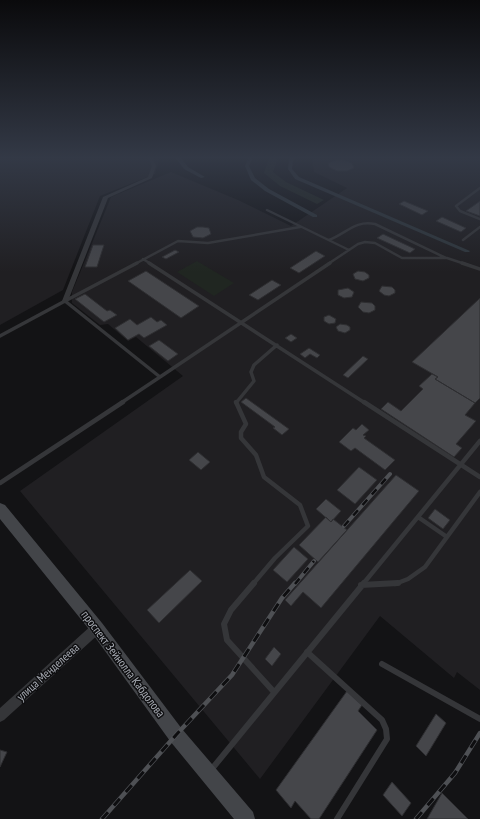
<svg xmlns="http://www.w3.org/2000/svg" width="480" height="819" font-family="'PT Sans Narrow',sans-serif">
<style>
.built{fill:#201f22}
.green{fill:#202621}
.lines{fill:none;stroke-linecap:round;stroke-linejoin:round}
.canal{fill:#30383e;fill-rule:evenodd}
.building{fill:#45464a;stroke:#2e2e31}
.lane-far3{stroke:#353639;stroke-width:2.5}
.lane-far2{stroke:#353639;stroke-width:3.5}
.lane-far1{stroke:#353639;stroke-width:4.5}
.lane{stroke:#353639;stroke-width:6}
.street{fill:#353639;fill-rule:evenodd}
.secondary{fill:#434549;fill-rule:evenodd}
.rail-far1-casing{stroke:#4e5054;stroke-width:4}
.rail-casing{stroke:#4e5054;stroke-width:4.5}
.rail-far1{stroke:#0e0e10;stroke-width:2.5;stroke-dasharray:7;stroke-linecap:butt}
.rail{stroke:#0e0e10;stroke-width:3;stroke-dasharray:9;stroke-linecap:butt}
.labels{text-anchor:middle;stroke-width:3;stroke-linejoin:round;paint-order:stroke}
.near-street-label{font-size:12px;fill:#a7abb3;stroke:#0e0e10}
</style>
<rect width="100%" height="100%" fill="#131315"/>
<path class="built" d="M0 157H160L155 174 100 196 63 290 0 325Z
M318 157H480V690L457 672 454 678 380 616 260 779 20 491 183 376 136 337 128 341 108 324 100 325 72 303V292L111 197 171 172 238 200 291 226 347 188 314 172 312 160Z"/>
<path class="green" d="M269 158H278L273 172 286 182 324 200 317 204 280 186 264 173Z
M197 261 234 283 214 296 177 272Z"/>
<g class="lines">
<path class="canal" d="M175 157H180L188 167 205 177 201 178 184 169Z
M249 157H253L249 166 255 178 269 189 317 215V217H313L265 191 251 180 245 166Z
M291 157H296L293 160 292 169 299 177 470 251 469 252H465L295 179 288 169 289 160Z"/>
</g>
<path class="building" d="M335 160H344L352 163 354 168 347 171H337L329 167 328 163Z
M404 201 428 211 422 215 399 204Z
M480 201V216L466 211Z
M442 217 466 228 461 232 436 221Z
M197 227H203L209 228 211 234 203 238 193 237 190 231Z
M383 234 415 249 410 253 377 238Z
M93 245H104L97 267H85Z
M175 250 179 252 166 259 162 257Z
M316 251 325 256 299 273 290 268Z
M146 271 199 306 181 318 128 281Z
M358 271 365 272 369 275V278L363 281 355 279 353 274Z
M272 280 281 285 258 300 249 295Z
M382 286 392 287 395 290V293L389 296 384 295 379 291Z
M348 288 354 292 352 297 344 298 338 295V290Z
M85 294 107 311 110 310 117 315 104 322 75 299Z
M480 298V398L475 403 435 379 438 377 412 362Z
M361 302 372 303 375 306V310L369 313 363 312 358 307Z
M329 315 336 319 335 323 329 324 324 321V317Z
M151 317 157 322 161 320 167 325 144 338 139 334 128 340 115 328 130 319 137 325Z
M340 324 347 325 350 327V330L345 333 338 331 336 327Z
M291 334 297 338 291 342 285 338Z
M159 340 178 354 168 361 149 346Z
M309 348 320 355 317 358 310 354 305 358 300 354Z
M363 356 368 359 348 378 343 375Z
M432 374 438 377 435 379 475 403 465 415 476 421 456 444 462 448 454 457 381 409 388 402 401 411 423 389 419 386Z
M246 398 289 429 282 435 273 428 275 427 241 402Z
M362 424 369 430 363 435 366 436 364 438 395 460 385 470 355 448 351 451 339 442 353 428 356 430Z
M198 452 210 462 201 470 189 460Z
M359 467 377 480 355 504 337 490Z
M396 475 419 491 321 608 303 592 291 606 285 600Z
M326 499 341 511 331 522 316 509Z
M435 509 450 520 443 529 428 518Z
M326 517 331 522 333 519 347 530 318 562 299 545Z
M294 547 308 559 287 582 273 570Z
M190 570 202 581 159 623 147 610Z
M274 647 281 654 272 666 265 659Z
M347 691 362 705 358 711 377 730 319 819H311L295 801 291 808 276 790Z
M436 714 446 723 426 756 416 746Z
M0 750 7 752 0 767Z
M392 782 411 803 402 816 383 795Z
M442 793 468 819H427Z"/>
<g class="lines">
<path class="lane-far3" d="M480 188 456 206 460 211 480 219
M267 210 349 250 328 264
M329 240C347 233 355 220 375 224L446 258
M463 240 480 227
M349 250 358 244 365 242 375 243 402 258H447L465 264
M143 259 151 264
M135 264 178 241 208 243 300 227"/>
<path class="lane-far2" d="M149 263 365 403
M462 263 480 269
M65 301 137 263
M0 336 65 301 160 377 121 403
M160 377 330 263
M236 403 254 381 251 372 254 365 277 345"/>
<path class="lane-far1" d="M236 402 246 424 241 432V438L256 455 264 477 300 505 308 526 275 558 253 584
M364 402 480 477
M0 483 123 402
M418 517 447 537
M363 584 480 441
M395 584 408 579 425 567 480 492"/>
<path class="lane" d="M254 583 231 610 224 624 227 640 274 692
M361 585 398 583
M307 652 382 720 386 729 387 739 337 819
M382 664 480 719
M211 770 364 583"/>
<path class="street" d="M148 157H152L156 166 152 178 108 198 68 301 67 302H63L62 301 103 197 148 177 152 166Z
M97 623 101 624 102 628 101 632 4 720 0 722V708L93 624Z"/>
<path class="secondary" d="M0 503 5 505 102 623 182 729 253 812 255 819H234L170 741 92 633 0 519Z"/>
<g class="rail-far1-casing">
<path id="rail-far1" d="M344 526 390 474
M295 584 314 561"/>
</g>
<g class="rail-casing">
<path id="rail" d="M102 819 176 735 232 675 282 598 295 583
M416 819 455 773 480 733"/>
</g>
<use href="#rail-far1" class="rail-far1"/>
<use href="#rail" class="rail"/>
</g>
<linearGradient id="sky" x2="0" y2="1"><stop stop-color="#0a0a0c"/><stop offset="0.58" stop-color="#333946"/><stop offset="1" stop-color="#333946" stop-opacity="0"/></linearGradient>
<rect width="480" height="272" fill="url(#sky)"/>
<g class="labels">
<g class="near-street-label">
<text transform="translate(123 664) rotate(53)" y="4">проспект Зейнолла Кабдолова</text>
<text transform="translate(48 672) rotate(-42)" y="4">улица Менделеева</text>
</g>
</g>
</svg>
